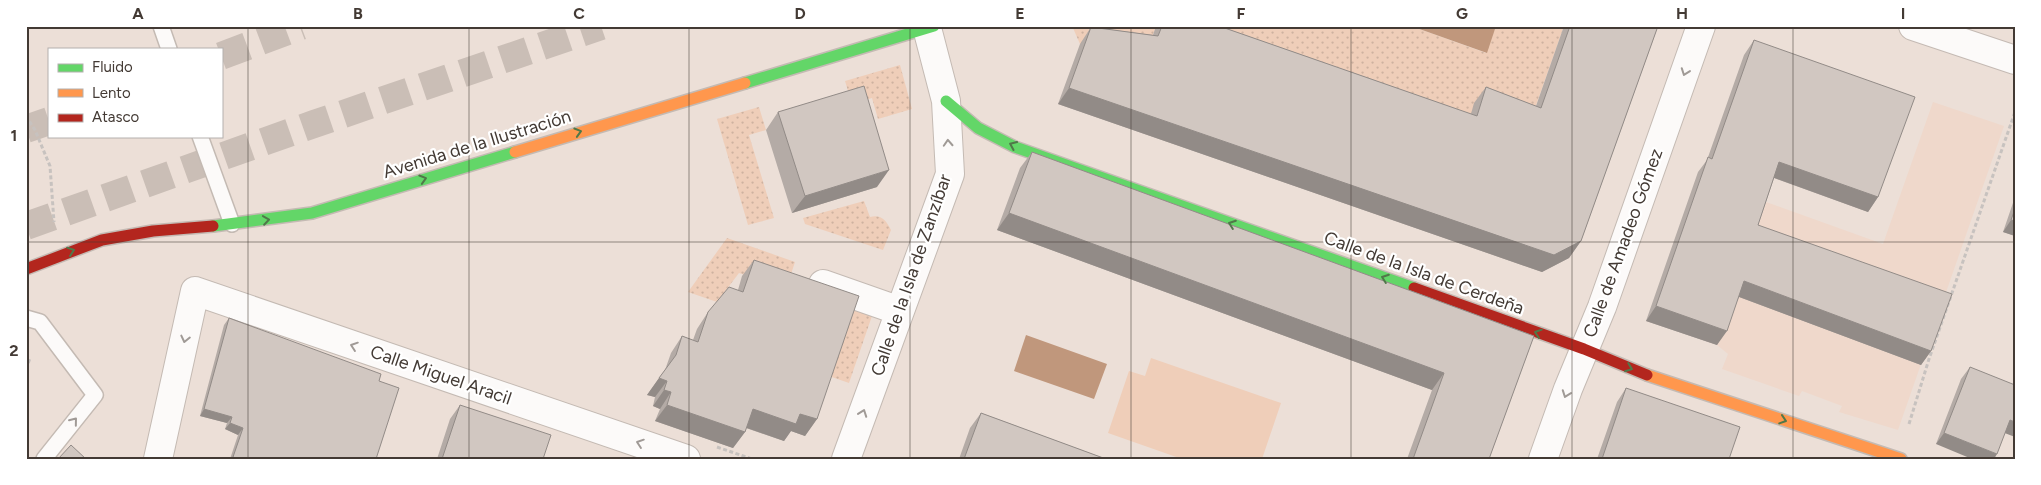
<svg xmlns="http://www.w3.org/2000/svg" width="2041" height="485" font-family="Figtree,sans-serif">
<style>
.built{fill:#efd8cb}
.grass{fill:#efceb9}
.park{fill:url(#park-dots)}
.water{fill:#c0977c}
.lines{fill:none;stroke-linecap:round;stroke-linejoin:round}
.highway-tunnel{stroke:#cabeb6;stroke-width:28;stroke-dasharray:28 14;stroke-linecap:butt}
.lane-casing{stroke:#c4bab3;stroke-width:18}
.street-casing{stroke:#c4bab3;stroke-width:30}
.fast-casing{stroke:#c4bab3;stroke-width:14}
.slow-casing{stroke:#c4bab3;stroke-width:14}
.jam-casing{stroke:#c4bab3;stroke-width:14}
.path{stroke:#c7c2bf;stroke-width:3;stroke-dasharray:4 2.5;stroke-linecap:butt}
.lane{stroke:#fcfaf9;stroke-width:15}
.street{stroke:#fcfaf9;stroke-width:28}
.fast{stroke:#63d668;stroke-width:11}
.slow{stroke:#ff974d;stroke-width:11}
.jam{stroke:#b3261e;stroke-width:11}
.wall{fill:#b4aba6}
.shaded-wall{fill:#928b87}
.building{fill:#d1c7c1;stroke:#928b87}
.oneway{stroke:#a09a96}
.oneway2{stroke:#507849}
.grid{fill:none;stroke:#433a34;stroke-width:1;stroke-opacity:0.55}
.labels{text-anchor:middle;stroke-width:4.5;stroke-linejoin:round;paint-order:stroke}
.street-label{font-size:18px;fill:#433a34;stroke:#fff}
.neatline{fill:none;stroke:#433a34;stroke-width:2}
.grid-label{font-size:16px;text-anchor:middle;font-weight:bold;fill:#433a34}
</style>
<defs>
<pattern id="park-dots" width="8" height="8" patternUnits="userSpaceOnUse" patternTransform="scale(1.25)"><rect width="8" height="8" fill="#efceb9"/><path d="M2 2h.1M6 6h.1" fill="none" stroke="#ceb2a0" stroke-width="1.8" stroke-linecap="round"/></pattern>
</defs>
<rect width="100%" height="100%" fill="#ecdfd7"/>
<path class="built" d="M1933 102 2004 126 1898 430 1839 412 1842 406 1802 391 1799 396 1722 369 1728 354 1717 345 1766 202 1883 244Z"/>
<path class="grass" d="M1151 358 1281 403 1262 459H1182L1108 433 1129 371 1145 376Z"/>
<path class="park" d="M1079 26H1156L1147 52 1080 44 1073 28Z
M1160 26H1411L1486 53 1496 26H1564L1529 125 1465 133Z
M900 65 912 109 878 119 872 98 852 104 845 81Z
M759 107 766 130 749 135 774 218 748 225 717 119Z
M864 201 870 217C881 214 886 220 891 230L883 250 805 224 803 218Z
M727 238 795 262 786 289 739 273 717 302 688 292Z
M850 306 873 313 849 383 826 375Z"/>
<path class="water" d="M1411 26H1496L1487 53Z
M1026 335 1107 364 1094 399 1014 371Z"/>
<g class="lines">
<path class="highway-tunnel" d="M221 56 301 26
M26 129 49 121
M26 226 314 124 601 26"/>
<g class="lane-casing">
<path id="lane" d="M161 26 169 49
M200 136 232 224
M26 318 40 322 95 395 44 459"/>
</g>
<g class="street-casing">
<path id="street" d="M1913 26 2015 60
M823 284 900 311
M158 459 195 291 686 459
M846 459 950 174 946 101 927 28
M1543 459 1568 389 1602 307 1701 26"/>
</g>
<g class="fast-casing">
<path id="fast" d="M745 83 934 26
M946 101 978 128 1015 147 1414 288
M213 226 312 213 515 152"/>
</g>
<g class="slow-casing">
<path id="slow" d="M515 152 745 83
M1647 375 1901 459"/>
</g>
<g class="jam-casing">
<path id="jam" d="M26 269 102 240 153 231 213 226
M1414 288 1584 349 1647 375"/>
</g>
<path class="path" d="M26 116 35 130 50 166 54 222
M26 369 30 358
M1909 424 1929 359 2015 112
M717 447 752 459"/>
<use href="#lane" class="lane"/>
<use href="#street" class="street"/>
<use href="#fast" class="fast"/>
<use href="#slow" class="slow"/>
<use href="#jam" class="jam"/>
</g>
<path class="wall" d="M1156 26H1219L1471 114 1474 103 1486 87 1536 106 1564 26H1658L1581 241 1569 258 1542 272 1058 104 1080 44 1091 27 1153 35Z
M1754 40 1878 197 1868 212 1774 178 1758 225 1931 351 1921 365 1739 297 1717 345 1646 321 1698 172 1707 160 1744 55Z
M778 112 877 187 792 213 766 130Z
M1032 152 1534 336 1489 459H1407L1432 390 997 230 1020 168Z
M2015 197V236L2003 232Z
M754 260 817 419 805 436 791 431 784 441 746 428 745 432 733 448 655 421 660 409 653 406 655 397 647 395 665 370 671 353 682 336 693 340 697 329 708 312 738 290 742 276Z
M229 318 379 381 376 459H230L238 435 225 429 227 423 200 416 224 325Z
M1970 367 2005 433 1936 444 1961 379Z
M1626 388 1729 459H1597L1617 402Z
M460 405 543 459H437L450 419Z
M981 413 1106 459H959L970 428Z"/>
<path class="shaded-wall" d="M1069 88 1581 241 1569 258 1542 272 1058 104Z
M1779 162 1878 197 1868 212 1769 176Z
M889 170 877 187 792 213 805 196Z
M1009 213 1444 373 1432 390 997 230Z
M2011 220 2015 221V236L2003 232Z
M1744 281 1931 351 1921 365 1734 295Z
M1656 306 1727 331 1717 345 1646 321Z
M659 378 667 381 655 397 647 395Z
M664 390 671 392 660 409 653 406Z
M667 405 745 432 733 448 655 421Z
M204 409 232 417 227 423 200 416Z
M753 409 800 414 817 419 805 436 791 431 784 441 741 426Z
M2010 420 2015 422V437L2002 432Z
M230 423 243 428 238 435 225 429Z
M1944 433 1997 454 1994 459H1972L1936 444Z"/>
<path class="building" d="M1162 26H1219L1477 116 1486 87 1541 108 1570 26H1658L1581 241 1554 255 1069 88 1091 27 1158 36Z
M1754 40 1915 97 1878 197 1779 162 1758 225 1952 294 1931 351 1744 281 1727 331 1656 306 1708 157 1712 159Z
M864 86 889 170 805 196 778 112Z
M1032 152 1534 336 1489 459H1413L1444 373 1009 213Z
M2015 209V221L2011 220Z
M754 260 859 296 817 419 800 414 796 424 753 409 745 432 667 405 671 392 664 390 667 381 659 378 676 355 682 336 698 342 708 312 729 287 743 292Z
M229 318 381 374 379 381 399 388 376 459H239L233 457 243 428 230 423 232 417 204 409Z
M1970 367 2015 385V422L2010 420 1997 454 1944 433Z
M1626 388 1740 427 1729 459H1602Z
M460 405 551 435 543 459H442Z
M981 413 1106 459H964Z
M71 445 86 459H58Z"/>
<defs><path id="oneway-chevron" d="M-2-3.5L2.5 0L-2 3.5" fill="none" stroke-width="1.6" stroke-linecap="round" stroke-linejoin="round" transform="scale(1.25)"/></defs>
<g class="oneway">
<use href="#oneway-chevron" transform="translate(1685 72) rotate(110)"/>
<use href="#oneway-chevron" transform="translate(948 143) rotate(-93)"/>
<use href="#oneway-chevron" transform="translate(185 339) rotate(103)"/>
<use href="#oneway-chevron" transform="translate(354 346) rotate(-161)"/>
<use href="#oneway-chevron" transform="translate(1566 394) rotate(110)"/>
<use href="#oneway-chevron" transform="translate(863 413) rotate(-70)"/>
<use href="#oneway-chevron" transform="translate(74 421) rotate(-51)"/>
<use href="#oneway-chevron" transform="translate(640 443) rotate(-161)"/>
</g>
<g class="oneway2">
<use href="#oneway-chevron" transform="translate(578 132) rotate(-17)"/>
<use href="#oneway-chevron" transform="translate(1013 145) rotate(-156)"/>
<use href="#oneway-chevron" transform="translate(423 179) rotate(-17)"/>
<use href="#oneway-chevron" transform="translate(266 220) rotate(-8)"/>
<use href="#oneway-chevron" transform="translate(1232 224) rotate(-160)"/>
<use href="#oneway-chevron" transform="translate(71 251) rotate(-19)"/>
<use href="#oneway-chevron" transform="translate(1385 278) rotate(-160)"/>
<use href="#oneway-chevron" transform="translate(1538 333) rotate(-161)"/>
<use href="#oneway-chevron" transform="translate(1629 368) rotate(21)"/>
<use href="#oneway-chevron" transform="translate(1783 420) rotate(18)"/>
</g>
<path class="grid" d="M248 26V459M469 26V459M689 26V459M910 26V459M1131 26V459M1351 26V459M1572 26V459M1793 26V459M26 242H2015"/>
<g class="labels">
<g class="street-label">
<text transform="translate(477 144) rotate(-17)" y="6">Avenida de la Ilustración</text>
<text transform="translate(1623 243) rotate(-70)" y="6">Calle de Amadeo Gómez</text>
<text transform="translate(1424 273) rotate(20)" y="6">Calle de la Isla de Cerdeña</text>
<text transform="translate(911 275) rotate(-71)" y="6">Calle de la Isla de Zanzíbar</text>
<text transform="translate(441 375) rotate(19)" y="6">Calle Miguel Aracil</text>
</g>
</g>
<rect width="2041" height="485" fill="none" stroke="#ffffff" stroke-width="55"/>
<rect x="48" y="48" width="175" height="90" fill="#ffffff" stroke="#b4b0ae"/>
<rect x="58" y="64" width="25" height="8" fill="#63d668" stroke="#b4b0ae"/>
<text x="92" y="72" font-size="15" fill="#433a34">Fluido</text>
<rect x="58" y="89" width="25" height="8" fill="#ff974d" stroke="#b4b0ae"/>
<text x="92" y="98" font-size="15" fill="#433a34">Lento</text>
<rect x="58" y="114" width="25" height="8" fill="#b3261e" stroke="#b4b0ae"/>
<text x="92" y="122" font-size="15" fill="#433a34">Atasco</text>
<rect x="28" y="28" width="1986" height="430" class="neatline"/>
<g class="grid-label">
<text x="138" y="19">A</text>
<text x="358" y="19">B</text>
<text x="579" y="19">C</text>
<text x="800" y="19">D</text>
<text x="1020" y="19">E</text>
<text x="1241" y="19">F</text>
<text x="1462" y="19">G</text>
<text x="1682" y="19">H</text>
<text x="1903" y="19">I</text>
<text x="14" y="141">1</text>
<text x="14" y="356">2</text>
</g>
</svg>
